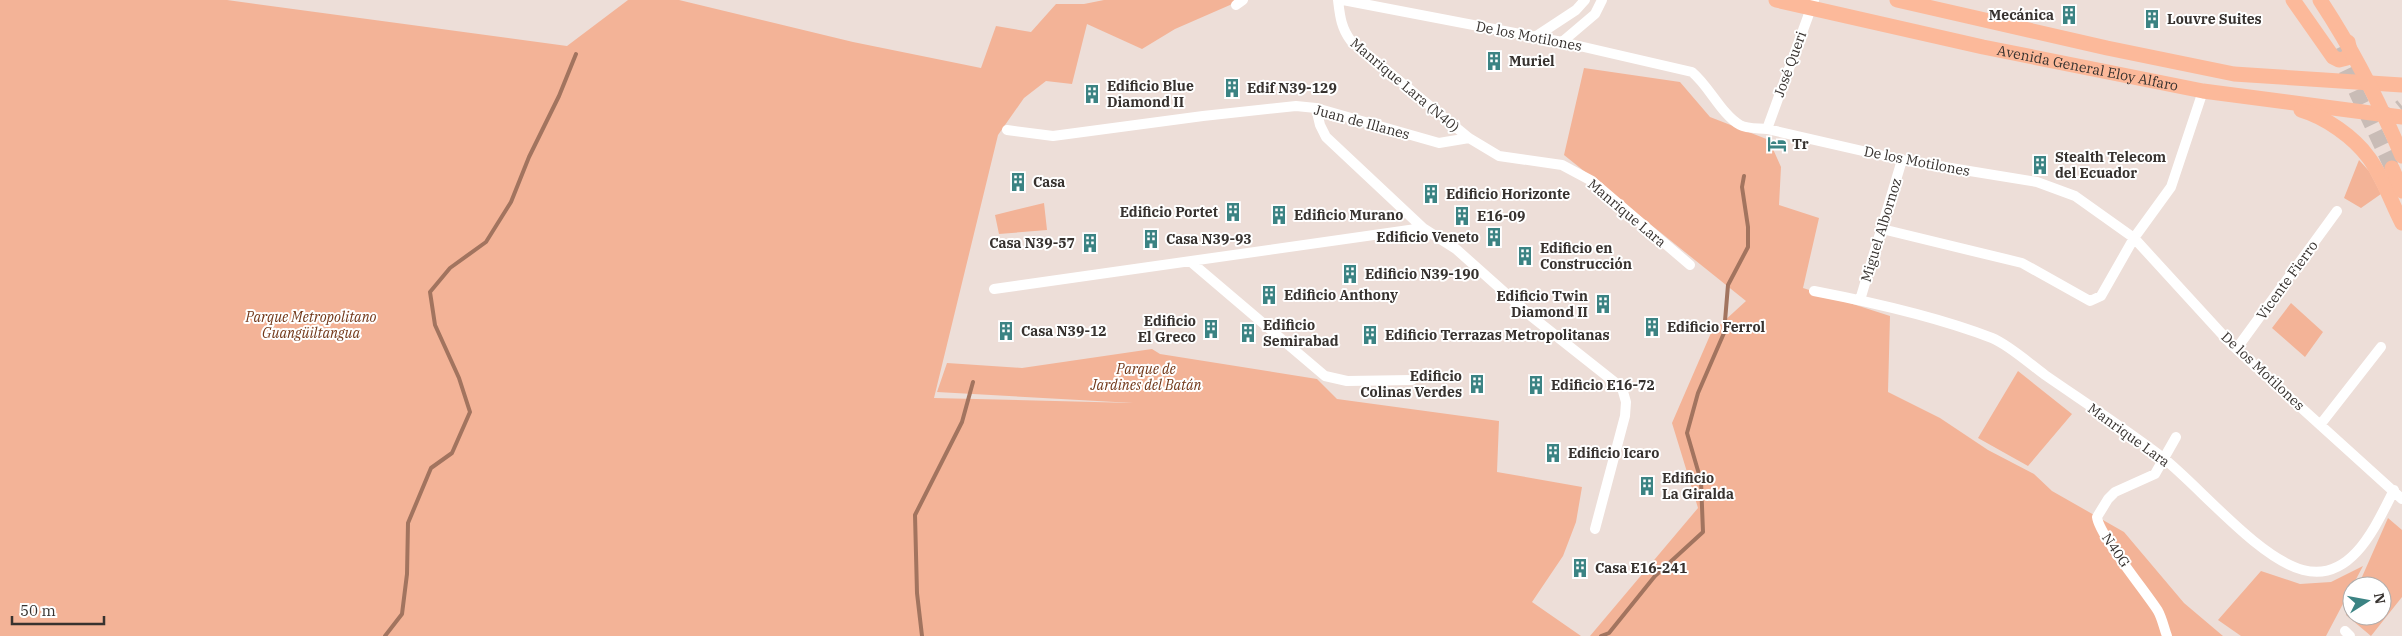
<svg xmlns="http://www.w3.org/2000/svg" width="2402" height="636" font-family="'IBM Plex Serif',serif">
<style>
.green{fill:#f3b397}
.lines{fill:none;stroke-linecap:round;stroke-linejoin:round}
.stream{stroke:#a2745f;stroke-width:4}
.primary-tunnel{stroke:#c9bcb6;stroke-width:15;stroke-dasharray:15 8;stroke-linecap:butt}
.street{stroke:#fff;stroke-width:10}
.primary{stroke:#fcb99a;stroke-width:15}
.labels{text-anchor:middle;stroke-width:4;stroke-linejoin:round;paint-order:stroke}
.poi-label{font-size:14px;font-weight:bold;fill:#37322f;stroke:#fff;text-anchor:start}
.street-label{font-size:14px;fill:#37322f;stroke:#fff}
.park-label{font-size:14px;font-style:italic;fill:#713617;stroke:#fff}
</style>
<rect width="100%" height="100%" fill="#edded8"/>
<path class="green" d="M0 0H227L567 46 628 0H679L853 42 981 68 996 26 1031 32 1056 4H1084L1104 0H1236L1230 5 1175 29 1142 49 1087 24 1072 84 1046 81 1024 98 998 135 934 398 1133 403 937 392 947 363 1022 368 1152 349 1160 354 1317 379 1337 399 1499 421 1497 472 1582 487 1576 522 1563 556 1532 602 1581 636H0Z
M1584 68 1680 82 1710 117 1769 140 1781 167 1779 205 1819 218 1803 288 1890 316 1888 392 1940 418 1988 450 2034 474 2052 491 2124 532 2184 603 2223 636H1590L1698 508 1672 423 1711 333 1746 301 1564 155Z
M2359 160 2369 171 2381 194 2361 208 2344 198Z
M1044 203 1047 230 999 234 995 215Z
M2291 303 2323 332 2305 357 2272 328Z
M2018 371 2072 414 2028 466 1978 438Z
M2388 518 2402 530V597L2371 636 2346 615 2352 601V616H2382V586H2358Z
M2363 566 2326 636H2241L2218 620 2261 571 2300 584 2331 582Z"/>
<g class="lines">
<path class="stream" d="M385 636 402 614 407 574 408 523 431 468 452 453 470 412 459 378 435 325 430 292 450 268 486 242 511 202 529 157 559 96 576 54
M922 636 917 593 915 515 962 422 973 382
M1601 636 1609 633 1655 576 1703 532 1701 481 1687 433 1698 393 1724 333 1728 285 1748 247V227L1742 187 1744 176"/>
<path class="primary-tunnel" d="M2336 49 2392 168
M2387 126 2392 114 2402 106"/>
<path class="street" d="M1338 0C1340 16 1341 28 1351 41L1469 138 1499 156 1562 165 1592 181 1690 265
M1343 0 1562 42 1692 72C1709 86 1722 115 1740 125 1747 129 1758 128 1767 129L1902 160 2037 182 2075 196 2134 238 2232 345 2402 499
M1236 5 1243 0
M1535 37 1576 10 1585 0
M1562 42 1595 14 1602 0
M1316 108 1320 125 1326 137 1423 228 1456 249 1531 316 1622 388 1626 402 1625 416 1595 529
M1767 129 1814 0
M1007 130 1053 136 1203 116 1296 106 1316 108 1439 143 1469 138
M1882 229 2022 263 2090 301 2101 296 2134 238 2171 187 2203 91
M1191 262 1325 376 1347 381 1412 380
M994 289 1423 228
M1814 291C1871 302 1938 317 1992 338 2009 345 2030 364 2045 375 2084 402 2124 428 2162 457 2200 487 2258 558 2303 570 2352 583 2376 525 2394 490
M1860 300 1902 160
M2237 348 2337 211
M2320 425 2381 347
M2345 631 2350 636
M2167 636C2164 628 2162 618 2158 611 2146 592 2099 535 2097 517L2108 499 2115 492 2155 474 2176 437"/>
<g class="primary">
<path id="s1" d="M1776 0 1983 47 2203 91 2402 117"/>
<path d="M1897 0 2107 48 2234 74 2402 85"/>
<path d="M2293 0 2333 57 2339 60 2347 58 2350 51 2348 42"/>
<path d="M2320 0C2353 50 2379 101 2402 156"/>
<path d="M2301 110C2325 117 2354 137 2369 158 2383 177 2391 202 2402 223"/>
<path d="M2392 168 2402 191"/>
</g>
</g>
<defs>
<g id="building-bare" transform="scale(1.5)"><path d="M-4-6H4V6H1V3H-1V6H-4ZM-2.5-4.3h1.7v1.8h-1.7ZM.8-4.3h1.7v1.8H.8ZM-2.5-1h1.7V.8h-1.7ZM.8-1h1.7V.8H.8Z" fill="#3b8383" stroke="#fff" stroke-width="2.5" paint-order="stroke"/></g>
<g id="hotel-bare" transform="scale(1.5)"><path d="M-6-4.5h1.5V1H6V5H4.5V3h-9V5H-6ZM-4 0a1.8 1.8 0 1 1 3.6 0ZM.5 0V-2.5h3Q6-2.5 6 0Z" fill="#3b8383" stroke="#fff" stroke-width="2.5" paint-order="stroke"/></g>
</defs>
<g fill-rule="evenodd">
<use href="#building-bare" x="2069" y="15"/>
<use href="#building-bare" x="2152" y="19"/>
<use href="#building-bare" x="1494" y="61"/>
<use href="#building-bare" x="1232" y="88"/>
<use href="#building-bare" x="1092" y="94"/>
<use href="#hotel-bare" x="1777" y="144"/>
<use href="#building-bare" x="2040" y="165"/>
<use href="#building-bare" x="1018" y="182"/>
<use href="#building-bare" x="1431" y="194"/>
<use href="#building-bare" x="1233" y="212"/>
<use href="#building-bare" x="1279" y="215"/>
<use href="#building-bare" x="1462" y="216"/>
<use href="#building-bare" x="1494" y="237"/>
<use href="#building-bare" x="1151" y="239"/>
<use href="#building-bare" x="1090" y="243"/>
<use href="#building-bare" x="1525" y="256"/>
<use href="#building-bare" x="1350" y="274"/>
<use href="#building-bare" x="1269" y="295"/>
<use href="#building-bare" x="1603" y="304"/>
<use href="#building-bare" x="1652" y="327"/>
<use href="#building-bare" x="1211" y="329"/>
<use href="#building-bare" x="1006" y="331"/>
<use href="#building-bare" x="1248" y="333"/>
<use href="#building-bare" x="1370" y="335"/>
<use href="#building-bare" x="1477" y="384"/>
<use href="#building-bare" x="1536" y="385"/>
<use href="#building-bare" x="1553" y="453"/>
<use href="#building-bare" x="1647" y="486"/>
<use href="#building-bare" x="1580" y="568"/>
</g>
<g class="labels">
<g class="poi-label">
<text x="2054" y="20" text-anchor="end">Mecánica</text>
<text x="2167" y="24">Louvre Suites</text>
<text x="1509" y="66">Muriel</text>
<text x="1107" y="91">Edificio Blue<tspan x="1107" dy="16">Diamond II</tspan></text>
<text x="1247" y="93">Edif N39-129</text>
<text x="1792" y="149">Tr</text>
<text x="2055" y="162">Stealth Telecom<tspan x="2055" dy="16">del Ecuador</tspan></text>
<text x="1033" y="187">Casa</text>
<text x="1446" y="199">Edificio Horizonte</text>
<text x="1218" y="217" text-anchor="end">Edificio Portet</text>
<text x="1294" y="220">Edificio Murano</text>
<text x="1477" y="221">E16-09</text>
<text x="1479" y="242" text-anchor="end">Edificio Veneto</text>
<text x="1166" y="244">Casa N39-93</text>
<text x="1075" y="248" text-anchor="end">Casa N39-57</text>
<text x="1540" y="253">Edificio en<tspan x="1540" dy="16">Construcción</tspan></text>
<text x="1365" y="279">Edificio N39-190</text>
<text x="1284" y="300">Edificio Anthony</text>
<text x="1588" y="301" text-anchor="end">Edificio Twin<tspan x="1588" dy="16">Diamond II</tspan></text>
<text x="1196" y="326" text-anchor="end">Edificio<tspan x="1196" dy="16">El Greco</tspan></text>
<text x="1263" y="330">Edificio<tspan x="1263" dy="16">Semirabad</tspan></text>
<text x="1667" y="332">Edificio Ferrol</text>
<text x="1021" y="336">Casa N39-12</text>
<text x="1385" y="340">Edificio Terrazas Metropolitanas</text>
<text x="1462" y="381" text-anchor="end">Edificio<tspan x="1462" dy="16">Colinas Verdes</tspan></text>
<text x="1551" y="390">Edificio E16-72</text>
<text x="1568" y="458">Edificio Icaro</text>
<text x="1662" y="483">Edificio<tspan x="1662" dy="16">La Giralda</tspan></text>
<text x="1595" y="573">Casa E16-241</text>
</g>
<g class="street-label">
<text transform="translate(1529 36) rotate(11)" y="5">De los Motilones</text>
<text transform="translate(1790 64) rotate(-70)" y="5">José Queri</text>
<text dy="5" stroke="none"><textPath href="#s1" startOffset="319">Avenida General Eloy Alfaro</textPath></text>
<text transform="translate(1405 85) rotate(40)" y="5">Manrique Lara (N40)</text>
<text transform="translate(1362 122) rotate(15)" y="5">Juan de Illanes</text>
<text transform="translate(1917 161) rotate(11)" y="5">De los Motilones</text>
<text transform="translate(1627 213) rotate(40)" y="5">Manrique Lara</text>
<text transform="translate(1881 230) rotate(-73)" y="5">Miguel Albornoz</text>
<text transform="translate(2287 280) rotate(-54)" y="5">Vicente Fierro</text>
<text transform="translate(2263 371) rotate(43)" y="5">De los Motilones</text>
<text transform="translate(2129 435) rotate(36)" y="5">Manrique Lara</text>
<text transform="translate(2116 550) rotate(56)" y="5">N40G</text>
</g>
<g class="park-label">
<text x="311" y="322">Parque Metropolitano<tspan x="311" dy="16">Guangüiltangua</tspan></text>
<text x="1146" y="374">Parque de<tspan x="1146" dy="16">Jardines del Batán</tspan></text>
</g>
</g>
<g transform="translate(2367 601) rotate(79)"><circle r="24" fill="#ffffff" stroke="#afadac"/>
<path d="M0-4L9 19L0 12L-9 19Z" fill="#3b8383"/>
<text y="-8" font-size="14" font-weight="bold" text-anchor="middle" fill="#37322f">N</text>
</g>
<path d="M12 616v8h92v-8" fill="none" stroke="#37322f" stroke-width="2.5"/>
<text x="20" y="616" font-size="15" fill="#37322f" stroke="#ffffff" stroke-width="4" paint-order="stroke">50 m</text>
</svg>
